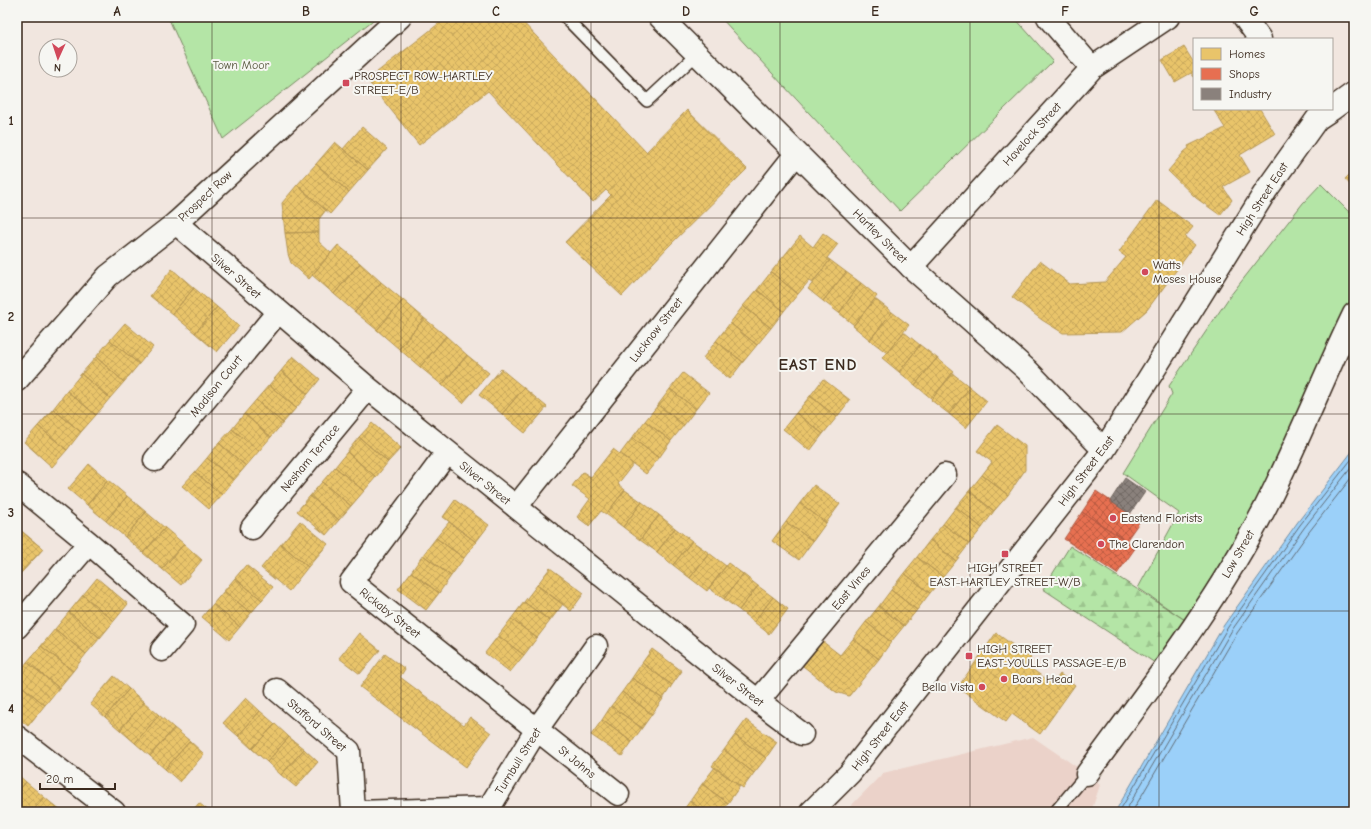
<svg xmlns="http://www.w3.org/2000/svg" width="1371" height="829" font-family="'Comic Neue',sans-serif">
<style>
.built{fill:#ebd2c9}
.green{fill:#b4e5a6;stroke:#788862}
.forest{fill:url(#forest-firs);stroke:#788862}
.water{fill:#9bd0f9;stroke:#758ea1}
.homes{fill:url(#homes-cross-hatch);stroke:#b59653}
.shops{fill:url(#shops-cross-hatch);stroke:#b35a42}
.industry{fill:url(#industry-cross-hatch);stroke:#726760}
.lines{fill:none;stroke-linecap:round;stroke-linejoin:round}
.shore{stroke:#616c76;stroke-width:1}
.lane-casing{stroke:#3b2a1e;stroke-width:14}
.street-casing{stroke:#3b2a1e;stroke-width:25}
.secondary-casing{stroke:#3b2a1e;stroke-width:25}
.lane{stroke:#f6f6f2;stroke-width:11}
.street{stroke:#f6f6f2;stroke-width:22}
.secondary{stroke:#f6f6f2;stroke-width:22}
.grid{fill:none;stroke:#3b2a1e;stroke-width:1;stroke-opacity:0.55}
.poi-dot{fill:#d1495b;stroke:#f6f6f2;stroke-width:1.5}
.labels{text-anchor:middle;stroke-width:4;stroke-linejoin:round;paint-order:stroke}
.park-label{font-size:12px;fill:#595940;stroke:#f6f6f2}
.poi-label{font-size:12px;fill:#3b2a1e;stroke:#f6f6f2;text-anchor:start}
.street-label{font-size:12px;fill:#3b2a1e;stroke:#f6f6f2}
.district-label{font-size:16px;font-weight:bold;letter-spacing:1px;fill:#3b2a1e;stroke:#f6f6f2}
.neatline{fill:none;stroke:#3b2a1e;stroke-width:1.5}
.grid-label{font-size:13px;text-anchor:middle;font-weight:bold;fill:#3b2a1e}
</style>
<defs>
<pattern id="forest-firs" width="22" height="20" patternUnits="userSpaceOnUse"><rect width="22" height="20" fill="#b4e5a6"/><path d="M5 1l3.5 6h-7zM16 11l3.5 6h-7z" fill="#9cc58e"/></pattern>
<pattern id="homes-cross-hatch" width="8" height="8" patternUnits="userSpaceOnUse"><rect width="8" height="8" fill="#e9c46a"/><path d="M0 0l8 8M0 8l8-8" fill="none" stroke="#c9a95b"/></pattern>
<pattern id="shops-cross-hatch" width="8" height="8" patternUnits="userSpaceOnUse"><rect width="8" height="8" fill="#e76f51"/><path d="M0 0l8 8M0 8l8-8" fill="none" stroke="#bc5b43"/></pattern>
<pattern id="industry-cross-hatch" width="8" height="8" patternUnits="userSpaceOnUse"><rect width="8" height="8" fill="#8a817c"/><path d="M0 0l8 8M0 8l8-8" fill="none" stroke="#726a65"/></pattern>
</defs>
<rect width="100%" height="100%" fill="#f1e6df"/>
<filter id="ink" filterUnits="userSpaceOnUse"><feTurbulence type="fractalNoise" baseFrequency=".025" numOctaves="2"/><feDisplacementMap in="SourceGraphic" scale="8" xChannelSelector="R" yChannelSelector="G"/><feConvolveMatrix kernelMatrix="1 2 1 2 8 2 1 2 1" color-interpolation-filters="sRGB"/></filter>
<g filter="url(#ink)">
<path class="built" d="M1033 737 1087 774 1100 785 1091 812H845L883 773Z"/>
<path class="green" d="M168 17H377L223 139Z
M720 17H1014L1053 61 900 211Z
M1321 184 1354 217V300L1255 506 1185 620 1138 588 1179 513 1123 473 1172 394 1169 386 1230 296 1303 203Z"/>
<path class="forest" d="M1070 546 1185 620 1155 663 1043 589Z"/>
<path class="water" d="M1354 449V812H1115L1224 625 1297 523Z"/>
<path class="homes" d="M447 17H518L646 152 687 110 747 169 667 248 622 296 565 242 611 195 606 190 593 202 488 91 419 145 367 80Z
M1184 47 1194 63V77L1191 73 1175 82 1162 60Z
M1213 109H1260L1275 134 1240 155 1250 172 1223 187 1232 200 1220 215 1196 198 1168 171 1184 152 1189 148 1188 146 1225 128Z
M362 127 387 149 368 170 343 149Z
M335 142 368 170 349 192 316 164Z
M316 164 349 192 330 214 297 185Z
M1354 170V189L1345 179Z
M297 185 326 210 319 219V232L285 233 282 203Z
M1157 200 1193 227 1185 237 1195 245 1147 310 1122 332 1063 333 1042 320 1012 297 1040 261 1070 284 1105 282 1126 257 1119 252Z
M319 232V242L331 253 309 279 291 263 288 254 285 233Z
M823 233 838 244 827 258 830 260 812 283 809 281 798 294 771 272 800 236 813 247Z
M338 245 360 263 334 294 312 275Z
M830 260 846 272 823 301 808 289Z
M360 263 381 282 355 312 334 294Z
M172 269 194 288 172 314 150 296Z
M771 272 798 294 784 311 757 290Z
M846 272 861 283 839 313 823 301Z
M381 282 403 300 377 330 355 312Z
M861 283 877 296 854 325 839 313Z
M194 288 217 307 195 333 172 314Z
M757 290 784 311 771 328 743 306Z
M875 299 892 312 870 340 853 326Z
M403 300 424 318 399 349 377 330Z
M743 306 771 328 757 345 730 323Z
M217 307 239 326 217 352 195 333Z
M892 312 909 325 887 353 870 340Z
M424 318 446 336 420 367 399 349Z
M125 323 153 347 139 364 110 340Z
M730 323 757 345 743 362 716 341Z
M904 332 920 345 899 372 882 358Z
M446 336 467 355 442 385 420 367Z
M110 340 139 364 124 382 96 357Z
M716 341 743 362 730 379 703 358Z
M920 345 937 358 915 385 899 372Z
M467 355 489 373 463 403 442 385Z
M293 356 320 379 308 394 281 371Z
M96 357 124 382 110 398 81 374Z
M937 358 954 372 932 399 915 385Z
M501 369 524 388 502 414 479 395Z
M281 371 308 394 296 408 269 385Z
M683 373 709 393 696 409 670 389Z
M952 373 970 387 949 414 931 400Z
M81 374 110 398 96 415 67 391Z
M823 379 850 400 837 417 810 396Z
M269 385 296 408 283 423 256 400Z
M970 387 987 401 966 428 949 414Z
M524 388 547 407 525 433 502 414Z
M670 389 696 409 684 425 658 405Z
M67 391 96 415 81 432 53 409Z
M810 396 837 417 823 434 796 413Z
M256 400 283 423 271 437 244 414Z
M658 405 684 425 671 441 645 421Z
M53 409 81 432 67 450 38 426Z
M796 413 823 434 810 451 783 429Z
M244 414 271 437 259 451 232 429Z
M645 421 671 441 659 458 632 438Z
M372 423 401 448 388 462 359 437Z
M997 425 1025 446V470L1008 495 982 475 992 462 977 451Z
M38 426 67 450 52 467 24 442Z
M232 429 259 451 246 466 219 443Z
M359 437 388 462 376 477 347 452Z
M632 438 659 458 646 474 620 454Z
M219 443 246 466 234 480 207 458Z
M613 449 633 464 618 484 625 490 606 514 601 511 589 526 577 517 590 499 572 486 583 472 591 477Z
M347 452 376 477 364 491 335 467Z
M207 458 234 480 222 495 195 472Z
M89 464 108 480 87 505 68 489Z
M335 467 364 491 351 506 322 482Z
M195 472 222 495 209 509 182 486Z
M982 475 1008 495 994 511 969 491Z
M108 480 127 496 106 521 87 505Z
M322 482 351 506 339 520 310 496Z
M814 485 840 504 826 523 800 503Z
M625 490 642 502 623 527 606 514Z
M969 491 994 511 982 528 956 507Z
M127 496 146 512 125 537 106 521Z
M310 496 339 520 326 535 297 511Z
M455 500 489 525 476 542 443 517Z
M642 502 659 515 640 540 623 527Z
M800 503 826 523 813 541 786 522Z
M956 507 982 528 969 544 943 524Z
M146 512 165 528 143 553 125 537Z
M659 515 675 528 657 552 640 540Z
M300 521 328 544 308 567 281 544Z
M449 522 476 542 464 558 436 538Z
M786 522 813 541 799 560 772 541Z
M943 524 969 544 956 561 930 540Z
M17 527 43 549 20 574 17 572Z
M165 528 184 544 162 569 143 553Z
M675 528 692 541 673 565 657 552Z
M21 531 43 549 20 574 17 572V536Z
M436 538 464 558 451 576 423 555Z
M930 540 956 561 943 577 917 557Z
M692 541 709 553 690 578 673 565Z
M184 544 202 560 181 585 162 569Z
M281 544 308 567 289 591 261 568Z
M709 553 726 566 707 591 690 578Z
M423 555 451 576 439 593 411 572Z
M917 557 943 577 930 593 904 573Z
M728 563 743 574 724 599 709 588Z
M246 565 273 587 262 600 235 578Z
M550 568 584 593 571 611 537 585Z
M411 572 439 593 426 610 398 589Z
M904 573 930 593 917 610 891 590Z
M743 574 758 586 739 610 724 599Z
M97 578 128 604 114 621 83 595Z
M235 578 262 600 251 613 224 591Z
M537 585 563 604 550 621 524 602Z
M758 586 773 597 754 622 739 610Z
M891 590 917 610 904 626 879 606Z
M224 591 251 613 240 627 213 604Z
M83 595 114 621 100 638 69 612Z
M773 597 788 609 769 634 754 622Z
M524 602 550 621 537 638 511 619Z
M213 604 240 627 229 640 202 617Z
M879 606 904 626 891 642 866 622Z
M69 612 100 638 86 654 55 629Z
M511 619 537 638 524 655 498 636Z
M866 622 891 642 879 659 853 639Z
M55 629 86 654 73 671 41 646Z
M359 633 380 650 360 674 339 658Z
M996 633 1031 658 1026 665 1053 684 1060 674 1075 685 1040 734 1012 714 1006 722 958 687Z
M498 636 524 655 510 672 485 653Z
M853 639 879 659 849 696 836 692 803 666 822 641 840 655Z
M41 646 73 671 59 688 27 662Z
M652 649 682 671 672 685 642 663Z
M385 654 405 669 400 677 464 725 470 717 491 733 466 767 360 687Z
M27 662 59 688 45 705 17 682V675Z
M642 663 672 685 663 699 632 678Z
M114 676 129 689 105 717 90 704Z
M632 678 663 699 652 714 622 692Z
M17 682 45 705 28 726 17 717Z
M129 689 144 702 120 730 105 717Z
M622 692 652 714 642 728 611 706Z
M246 698 260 711 238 736 223 723Z
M144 702 159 715 135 743 120 730Z
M611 706 642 728 632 742 602 720Z
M260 711 275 724 252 749 238 736Z
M159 715 174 728 150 756 135 743Z
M602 720 632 742 622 756 591 735Z
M746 720 777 742 766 758 735 735Z
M275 724 289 737 267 762 252 749Z
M174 728 190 741 165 769 150 756Z
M735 735 766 758 754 773 724 750Z
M289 737 304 749 281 775 267 762Z
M190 741 204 754 180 782 165 769Z
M304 749 318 762 296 787 281 775Z
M724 750 754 773 743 788 712 766Z
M715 767 740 786 728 803 702 784Z
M17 774 26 782 17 793Z
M26 782 44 797 32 812H17V793Z
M702 784 728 803 721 812H705L690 801Z
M44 797 62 812H32Z
M690 801 705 812H682Z
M199 803 210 812H191Z"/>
<path class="shops" d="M1096 491 1140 521 1126 541 1082 512Z
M1082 512 1136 547 1117 574 1064 539Z"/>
<path class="industry" d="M1125 478 1145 492 1130 514 1110 501Z"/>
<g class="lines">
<path class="shore" d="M1119 812 1228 627 1300 525 1354 456
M1125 812 1232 630 1304 528 1354 464
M1132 812 1237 633 1309 532 1354 474"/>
<g class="lane-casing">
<path id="lane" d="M565 17 647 101 697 54
M1341 340 1354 346
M1055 812 1087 774"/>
</g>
<g class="street-casing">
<path id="street" d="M1048 17 1092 68
M1244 17 1260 39
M176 223 368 388 758 701 802 734
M911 267 1092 68 1168 17
M447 453 351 582 618 794
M155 460 278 312
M17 484 89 543 183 625 162 650
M516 507 796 154
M252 528 368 388
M17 627 89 543
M277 690 349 751 353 812
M758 701 945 475
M17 737 114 812
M1087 774C1150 688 1216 603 1265 508 1297 445 1323 378 1354 314
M356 812 489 808 537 729 596 646"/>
</g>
<g class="secondary-casing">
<path id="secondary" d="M660 17 911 267 1027 370 1104 450
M1332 109 1354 93
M17 380 108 276 176 223 400 17
M811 812 850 773 1104 450 1267 189 1317 119 1332 109"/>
</g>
<use href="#lane" class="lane"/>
<use href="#street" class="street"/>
<use href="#secondary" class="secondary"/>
</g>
</g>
<path class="grid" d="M212 17V812M401 17V812M591 17V812M780 17V812M970 17V812M1159 17V812M17 218H1354M17 414H1354M17 611H1354"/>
<g class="poi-dot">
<rect x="342" y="79" width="8" height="8" rx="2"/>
<circle cx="1145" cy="272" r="4"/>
<circle cx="1113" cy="518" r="4"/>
<circle cx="1101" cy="544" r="4"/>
<rect x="1001" y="550" width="8" height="8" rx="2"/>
<rect x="965" y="652" width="8" height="8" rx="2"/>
<circle cx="1004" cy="679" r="4"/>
<circle cx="982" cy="687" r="4"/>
</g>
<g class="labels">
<g class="park-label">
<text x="241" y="69">Town Moor</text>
</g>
<g class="poi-label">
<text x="354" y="80">PROSPECT ROW-HARTLEY<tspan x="354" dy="14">STREET-E/B</tspan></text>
<text x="1153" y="269">Watts<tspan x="1153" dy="14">Moses House</tspan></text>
<text x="1121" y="522">Eastend Florists</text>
<text x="1109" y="548">The Clarendon</text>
<text x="1005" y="572" text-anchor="middle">HIGH STREET<tspan x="1005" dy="14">EAST-HARTLEY STREET-W/B</tspan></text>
<text x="977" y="653">HIGH STREET<tspan x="977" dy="14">EAST-YOULLS PASSAGE-E/B</tspan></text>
<text x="1012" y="683">Boars Head</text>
<text x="974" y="691" text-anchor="end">Bella Vista</text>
</g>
<g class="street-label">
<text transform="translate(1032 134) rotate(-48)" y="4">Havelock Street</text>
<text transform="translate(205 196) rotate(-43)" y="4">Prospect Row</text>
<text transform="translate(1262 199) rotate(-57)" y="4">High Street East</text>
<text transform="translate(880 236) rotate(45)" y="4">Hartley Street</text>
<text transform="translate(236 276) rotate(41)" y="4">Silver Street</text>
<text transform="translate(656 330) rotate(-52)" y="4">Lucknow Street</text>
<text transform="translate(216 386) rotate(-51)" y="4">Madison Court</text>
<text transform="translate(310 458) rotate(-50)" y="4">Nesham Terrace</text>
<text transform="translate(1086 471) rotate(-53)" y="4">High Street East</text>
<text transform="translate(485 483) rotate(39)" y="4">Silver Street</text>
<text transform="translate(1238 554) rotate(-60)" y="4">Low Street</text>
<text transform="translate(851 588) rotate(-50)" y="4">East Vines</text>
<text transform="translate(390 613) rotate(38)" y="4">Rickaby Street</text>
<text transform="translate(738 685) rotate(38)" y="4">Silver Street</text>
<text transform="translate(317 725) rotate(41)" y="4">Stafford Street</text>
<text transform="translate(880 736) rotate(-52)" y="4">High Street East</text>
<text transform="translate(518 761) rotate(-58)" y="4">Turnbull Street</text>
<text transform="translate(577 762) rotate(39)" y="4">St Johns</text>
</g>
<g class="district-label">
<text x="818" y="370">EAST END</text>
</g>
</g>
<rect width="1371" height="829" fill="none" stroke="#f6f6f2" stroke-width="44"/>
<rect x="1193" y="38" width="140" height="72" fill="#f6f6f2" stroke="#aba49d"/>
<rect x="1201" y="48" width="20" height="12" fill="#e9c46a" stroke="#aba49d"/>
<text x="1229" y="58" font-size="12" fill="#3b2a1e">Homes</text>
<rect x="1201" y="68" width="20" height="12" fill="#e76f51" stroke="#aba49d"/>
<text x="1229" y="78" font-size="12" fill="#3b2a1e">Shops</text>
<rect x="1201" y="88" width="20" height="12" fill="#8a817c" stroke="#aba49d"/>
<text x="1229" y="98" font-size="12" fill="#3b2a1e">Industry</text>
<g transform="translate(58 58) rotate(183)"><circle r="19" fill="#f6f6f2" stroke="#aba49d"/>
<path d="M0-3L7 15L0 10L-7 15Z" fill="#d1495b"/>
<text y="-6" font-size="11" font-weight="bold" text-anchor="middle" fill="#3b2a1e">N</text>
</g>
<path d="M40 783v6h75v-6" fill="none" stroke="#3b2a1e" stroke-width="2"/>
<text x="46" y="783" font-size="12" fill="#3b2a1e" stroke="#f6f6f2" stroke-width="3" paint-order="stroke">20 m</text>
<rect x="22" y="22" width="1327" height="785" class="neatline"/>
<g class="grid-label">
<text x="117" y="16">A</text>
<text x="306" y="16">B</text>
<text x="496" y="16">C</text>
<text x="686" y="16">D</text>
<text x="875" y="16">E</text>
<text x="1065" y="16">F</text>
<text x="1254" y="16">G</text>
<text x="11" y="125">1</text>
<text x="11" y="321">2</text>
<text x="11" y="517">3</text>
<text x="11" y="713">4</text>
</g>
</svg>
